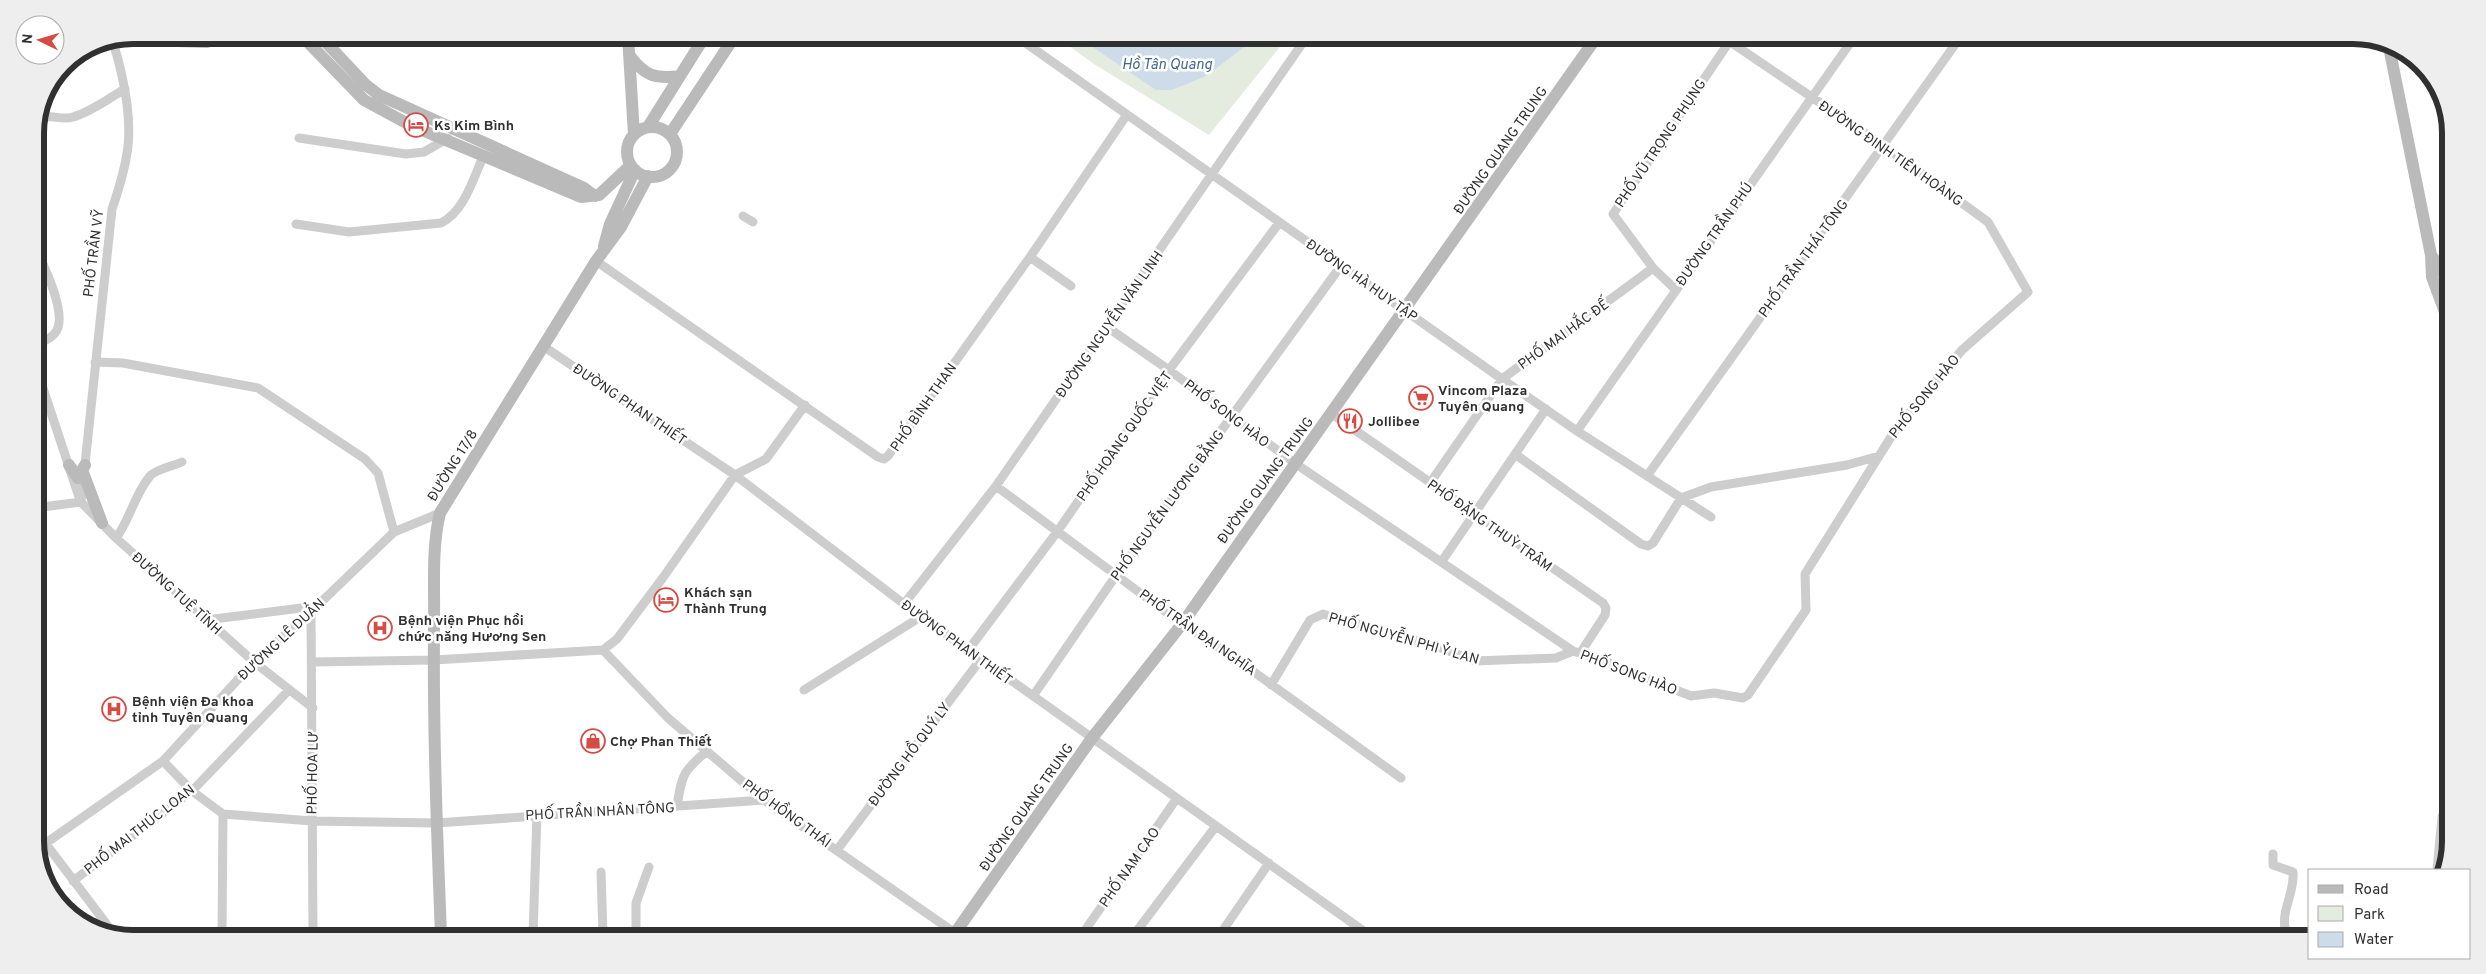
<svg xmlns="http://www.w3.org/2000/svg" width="2486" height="974" font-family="Overpass,sans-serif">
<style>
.green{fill:#e4ebdf}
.water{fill:#cedbe9}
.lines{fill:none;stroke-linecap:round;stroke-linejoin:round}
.street{stroke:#cdcdcd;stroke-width:9}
.secondary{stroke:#bababa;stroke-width:12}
.labels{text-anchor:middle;stroke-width:5;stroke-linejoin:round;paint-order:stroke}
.poi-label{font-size:14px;font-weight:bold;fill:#303030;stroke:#fff;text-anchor:start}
.street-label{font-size:14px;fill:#303030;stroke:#fff}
.water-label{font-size:15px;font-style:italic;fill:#45678a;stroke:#fff}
.rim{fill:none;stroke:#303030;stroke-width:6}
</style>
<rect width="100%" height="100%" fill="#fff"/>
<path class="green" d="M1057 37 1287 38 1209 135 1094 64Z"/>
<path class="water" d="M1078 37 1256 38 1206 76 1172 90H1156Z"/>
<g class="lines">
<path class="street" d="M1017 37 1502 379 1577 431 1711 517
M35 127C49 108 56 122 73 117 91 112 109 98 125 89
M299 138 406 154 424 152 448 138
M743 216 753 222
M296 224 349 232 441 223C465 211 473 178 484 155
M35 248C44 265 69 317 55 333 51 339 41 342 35 346
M1030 257 1071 286
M596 261 878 457 884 459 888 456 1030 257 1126 116
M1675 289 1653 268 1613 214 1731 39
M1107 327 1169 370 1296 464 1573 651 1596 658 1691 696 1714 693 1743 698 1748 695 1806 610 1805 574 1896 429 1962 350 2028 292 1988 222 1884 146 1726 39
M543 346 735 475 904 604 1372 937
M95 362 123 363 258 388 365 459 378 473 394 532
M35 364 79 497
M1332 414 1603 603 1606 608 1605 615 1581 652
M1577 431 1853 39
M1515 454 1641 544 1648 546 1653 543 1681 498 1711 487 1847 465 1879 456
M1647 476 1959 39
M1430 483 1502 379 1653 268
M996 486 1182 624 1229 654 1401 778
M81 502 112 209C130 157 134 130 122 76 119 64 117 51 111 39
M35 508 81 502 116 538 254 662 313 708
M116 538C130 520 134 495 150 476 156 469 173 466 182 462
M1442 561 1546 409
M904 604 996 486 1306 38
M311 611 313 934
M206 620 317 606
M969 649 1057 532 1169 370 1279 223
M603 650 617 639 662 579 735 475 766 459 805 405
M313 662 434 660 603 650 668 718 764 800 955 933
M1271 685 1310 620 1323 614 1436 646 1475 661 1556 658 1573 651
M804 690 922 616
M1033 696 1117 574 1340 267
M163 761 192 791 223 814 312 821 437 823 764 800
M677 806C682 775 682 772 707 751
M46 844 114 934
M36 850 163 761 254 662 317 606 394 532 440 513
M837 850 981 659
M2273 854V865L2293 872C2295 897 2277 913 2288 939
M2437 870 2442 817 2446 807
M601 872 603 935
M73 881 192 791 288 691
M222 934 223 814
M533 935 537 814
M636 935V903L649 867
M1081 936 1177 798
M1133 936 1216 826
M1219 936 1269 863"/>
<path class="secondary" d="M143 35 146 40 207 42 213 35
M301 35 364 100 410 125 581 197 599 195 631 165
M319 35 366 85 379 95 584 188 595 196
M628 36 634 135
M2388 42 2431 255 2432 277 2449 323
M630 56C645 76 655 79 680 76
M648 127 705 36
M627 152a25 25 0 1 1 50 0a25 25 0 1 1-50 0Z
M670 134 735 36
M604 246 610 224 635 170
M2431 255 2443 272 2450 288
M69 465 78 478 85 465
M84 475 102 523
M441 935C437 833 433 731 434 630 435 592 431 550 440 513L596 261 621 227 648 176
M953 936 1092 738 1182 624 1596 38"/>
</g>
<defs>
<g id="hotel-ring" transform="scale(1.25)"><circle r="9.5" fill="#fff" stroke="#d44c44" stroke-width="1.5"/><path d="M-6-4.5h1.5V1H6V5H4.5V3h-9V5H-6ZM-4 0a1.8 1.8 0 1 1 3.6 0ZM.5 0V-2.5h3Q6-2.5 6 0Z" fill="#d44c44"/></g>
<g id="supermarket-ring" transform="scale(1.25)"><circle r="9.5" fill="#fff" stroke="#d44c44" stroke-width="1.5"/><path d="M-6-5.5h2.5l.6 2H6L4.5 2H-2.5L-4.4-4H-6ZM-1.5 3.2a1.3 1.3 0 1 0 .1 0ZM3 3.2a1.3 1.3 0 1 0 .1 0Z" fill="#d44c44"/></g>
<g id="restaurant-ring" transform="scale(1.25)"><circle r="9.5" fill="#fff" stroke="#d44c44" stroke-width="1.5"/><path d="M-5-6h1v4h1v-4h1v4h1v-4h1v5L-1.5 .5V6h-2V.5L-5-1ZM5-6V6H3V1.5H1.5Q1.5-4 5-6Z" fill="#d44c44"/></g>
<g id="hospital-ring" transform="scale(1.25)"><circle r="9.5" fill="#fff" stroke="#d44c44" stroke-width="1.5"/><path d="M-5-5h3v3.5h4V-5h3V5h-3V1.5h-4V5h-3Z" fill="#d44c44"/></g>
<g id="shop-ring" transform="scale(1.25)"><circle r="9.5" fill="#fff" stroke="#d44c44" stroke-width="1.5"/><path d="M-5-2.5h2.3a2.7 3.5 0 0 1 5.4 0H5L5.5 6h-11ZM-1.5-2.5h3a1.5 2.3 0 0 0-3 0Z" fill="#d44c44"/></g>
</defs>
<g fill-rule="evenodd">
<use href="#hotel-ring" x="416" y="125"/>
<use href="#supermarket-ring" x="1421" y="398"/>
<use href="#restaurant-ring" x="1350" y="421"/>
<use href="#hotel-ring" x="666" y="600"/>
<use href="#hospital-ring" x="380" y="628"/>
<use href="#hospital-ring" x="114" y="709"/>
<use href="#shop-ring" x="593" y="741"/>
</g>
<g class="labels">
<g class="poi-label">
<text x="434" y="130">Ks Kim Bình</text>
<text x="1438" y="395">Vincom Plaza<tspan x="1438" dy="16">Tuyên Quang</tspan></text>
<text x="1368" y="426">Jollibee</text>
<text x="684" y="597">Khách sạn<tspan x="684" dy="16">Thành Trung</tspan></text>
<text x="398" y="625">Bệnh viện Phục hồi<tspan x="398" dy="16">chức năng Hương Sen</tspan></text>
<text x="132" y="706">Bệnh viện Đa khoa<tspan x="132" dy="16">tỉnh Tuyên Quang</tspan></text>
<text x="610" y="746">Chợ Phan Thiết</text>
</g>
<g class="street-label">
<text transform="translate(1660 143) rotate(-56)" y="5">PHỐ VŨ TRỌNG PHỤNG</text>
<text transform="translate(1500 150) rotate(-55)" y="5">ĐƯỜNG QUANG TRUNG</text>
<text transform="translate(1891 153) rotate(35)" y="5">ĐƯỜNG ĐINH TIÊN HOÀNG</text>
<text transform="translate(1714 234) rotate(-55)" y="5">ĐƯỜNG TRẦN PHÚ</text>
<text transform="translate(93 253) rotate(-83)" y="5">PHỐ TRẦN VỸ</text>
<text transform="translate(1803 258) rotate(-54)" y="5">PHỐ TRẦN THÁI TÔNG</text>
<text transform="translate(1362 280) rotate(35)" y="5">ĐƯỜNG HÀ HUY TẬP</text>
<text transform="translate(1109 324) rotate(-55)" y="5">ĐƯỜNG NGUYỄN VĂN LINH</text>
<text transform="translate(1563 334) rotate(-36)" y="5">PHỐ MAI HẮC ĐẾ</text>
<text transform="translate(1924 396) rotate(-51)" y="5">PHỐ SONG HÀO</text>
<text transform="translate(630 404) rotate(34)" y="5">ĐƯỜNG PHAN THIẾT</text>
<text transform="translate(923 407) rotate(-55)" y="5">PHỐ BÌNH THAN</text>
<text transform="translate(1227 413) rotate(37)" y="5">PHỐ SONG HÀO</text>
<text transform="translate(1124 436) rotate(-55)" y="5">PHỐ HOÀNG QUỐC VIỆT</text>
<text transform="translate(452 465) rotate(-58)" y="5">ĐƯỜNG 17/8</text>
<text transform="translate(1265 480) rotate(-54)" y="5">ĐƯỜNG QUANG TRUNG</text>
<text transform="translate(1167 505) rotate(-54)" y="5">PHỐ NGUYỄN LƯƠNG BẰNG</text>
<text transform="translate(1490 525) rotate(35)" y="5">PHỐ ĐẶNG THUỲ TRÂM</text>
<text transform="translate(177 593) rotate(42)" y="5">ĐƯỜNG TUỆ TĨNH</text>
<text transform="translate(1198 632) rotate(35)" y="5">PHỐ TRẦN ĐẠI NGHĨA</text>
<text transform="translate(1404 638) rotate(16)" y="5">PHỐ NGUYỄN PHI Ỷ LAN</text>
<text transform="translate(281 639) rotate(-43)" y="5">ĐƯỜNG LÊ DUẨN</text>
<text transform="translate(957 642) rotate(36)" y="5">ĐƯỜNG PHAN THIẾT</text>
<text transform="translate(1629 672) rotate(21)" y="5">PHỐ SONG HÀO</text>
<text transform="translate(909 754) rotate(-53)" y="5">ĐƯỜNG HỒ QUÝ LY</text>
<text transform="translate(312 773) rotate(-89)" y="5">PHỐ HOA LƯ</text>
<text transform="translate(1026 807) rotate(-55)" y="5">ĐƯỜNG QUANG TRUNG</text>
<text transform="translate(600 811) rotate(-3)" y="5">PHỐ TRẦN NHÂN TÔNG</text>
<text transform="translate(787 813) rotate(36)" y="5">PHỐ HỒNG THÁI</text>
<text transform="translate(139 829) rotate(-38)" y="5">PHỐ MAI THÚC LOAN</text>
<text transform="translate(1129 867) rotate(-55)" y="5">PHỐ NAM CAO</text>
</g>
<g class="water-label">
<text x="1167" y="69">Hồ Tân Quang</text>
</g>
</g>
<path d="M0 0H2486V974H0ZM133 44H2353A89 89 0 0 1 2442 133V841A89 89 0 0 1 2353 930H133A89 89 0 0 1 44 841V133A89 89 0 0 1 133 44Z" fill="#eee" fill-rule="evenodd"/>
<path class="rim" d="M133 44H2353A89 89 0 0 1 2442 133V841A89 89 0 0 1 2353 930H133A89 89 0 0 1 44 841V133A89 89 0 0 1 133 44Z"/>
<rect x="2308" y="869" width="162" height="90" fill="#ffffff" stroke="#acacac"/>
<rect x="2318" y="885" width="25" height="8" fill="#bababa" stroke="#acacac"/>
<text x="2354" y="894" font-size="15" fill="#303030">Road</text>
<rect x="2318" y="906" width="25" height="15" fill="#e4ebdf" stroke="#acacac"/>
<text x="2354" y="919" font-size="15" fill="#303030">Park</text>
<rect x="2318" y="932" width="25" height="15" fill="#cedbe9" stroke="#acacac"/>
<text x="2354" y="944" font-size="15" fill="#303030">Water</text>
<g transform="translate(40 40) rotate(275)"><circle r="24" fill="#ffffff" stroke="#acacac"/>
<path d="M0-4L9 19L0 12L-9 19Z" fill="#d44c44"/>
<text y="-8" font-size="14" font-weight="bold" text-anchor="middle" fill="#303030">N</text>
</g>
</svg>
